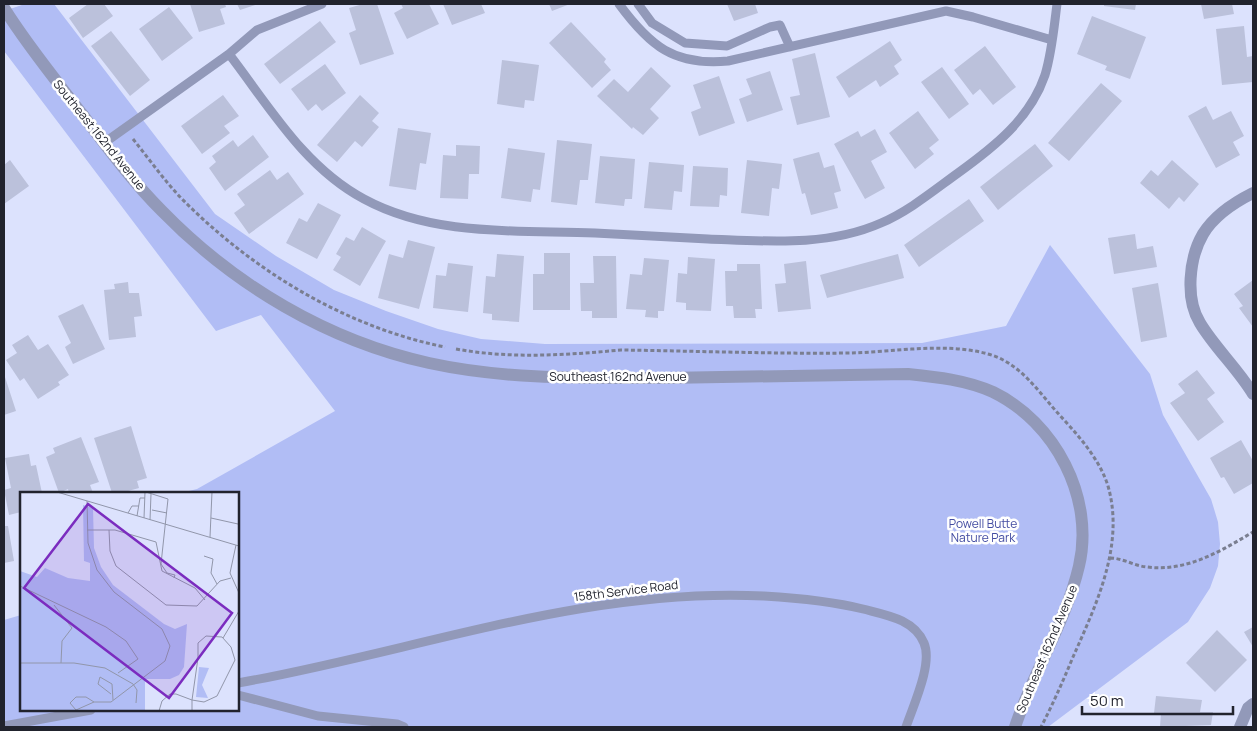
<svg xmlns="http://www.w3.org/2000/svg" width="1257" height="731" font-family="Manrope,sans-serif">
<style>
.green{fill:#b1bdf5}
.building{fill:#bbc1db}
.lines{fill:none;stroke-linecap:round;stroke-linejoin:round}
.path{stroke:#7a7e90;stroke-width:3;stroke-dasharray:4 2.5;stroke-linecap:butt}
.service{stroke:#9299b9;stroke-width:9}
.minor{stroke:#9299b9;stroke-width:12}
.tertiary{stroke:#9299b9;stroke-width:12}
.labels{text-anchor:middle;stroke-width:5;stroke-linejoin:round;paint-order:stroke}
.street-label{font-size:12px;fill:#21232d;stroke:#fff}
.park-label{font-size:12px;fill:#444da2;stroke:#fff}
.inset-road{fill:none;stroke:#9196aa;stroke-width:1}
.view{fill:#7b2cbf;fill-opacity:0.15;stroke:#7b2cbf;stroke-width:2.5}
.inset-edge{fill:none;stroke:#21232d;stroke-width:2.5}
</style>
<rect width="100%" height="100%" fill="#dce2fd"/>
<path class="green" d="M25 4H54L215 214 276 256 334 290 386 311 438 329 481 339 545 344 922 343 1006 326 1050 245 1150 374 1163 415 1211 499 1218 522 1220 544 1218 566 1210 588 1188 622 1048 727H4V620L21 615V710H238V493H181L197 489 335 411 261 315 216 331 4 51V11Z"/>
<path class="building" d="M88 4H104L113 16 83 38 69 18Z
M190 4H225L226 7 220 9 225 24 199 32Z
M237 4H258L240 10Z
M363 4H377L394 54 360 65 349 33 356 30 349 8Z
M401 4H429L439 24 407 39 394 13 403 8Z
M443 4H481L485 13 452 25Z
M549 4H570L552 11Z
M727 4H755L758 13 734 21Z
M1104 4H1136L1135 10 1104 6Z
M1201 4H1232L1234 14 1204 19Z
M169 7 193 38 162 61 139 29Z
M1092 16 1146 37 1130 79 1105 70 1107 66 1077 54Z
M320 21 336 42 280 84 264 64Z
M571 22 606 59 604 62 611 70 592 88 549 43Z
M1244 26 1247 57 1253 56V82L1222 85 1216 29Z
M111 31 150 80 130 96 91 46Z
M890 41 902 60 894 66 899 74 880 87 876 80 849 98 836 77Z
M985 46 1016 87 993 105 980 89 973 95 954 70Z
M815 53 830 117 797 125 790 97 800 95 792 59Z
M502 60 539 65 534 101 525 100 524 108 497 104Z
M325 64 346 93 322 111 316 104 308 111 291 89Z
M651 67 671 86 650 109 659 118 643 135 633 127 632 129 597 96 614 79 628 92Z
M942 67 969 104 949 119 921 82Z
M770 71 783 110 747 122 739 99 752 94 746 79Z
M719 76 735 123 699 136 691 112 701 108 693 85Z
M1101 83 1122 101 1069 161 1048 143Z
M223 95 239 116 224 126 230 133 202 154 181 126Z
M360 95 379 113 372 121 379 127 362 147 355 141 337 162 317 145Z
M1206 106 1213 120 1231 111 1244 136 1233 142 1240 155 1216 168 1188 116Z
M918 111 939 140 929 148 934 154 915 169 889 133Z
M398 128 431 133 426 164 420 163 416 190 389 186Z
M875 129 887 152 871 161 885 188 865 199 834 144 858 131 861 137Z
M253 135 269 157 225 191 209 168 216 162 212 156 233 140 238 147Z
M557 140 592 144 588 180H580L577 205 551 202Z
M1035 144 1053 166 998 210 980 187Z
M456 145 480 146 479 174H469L468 199 440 198 443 155 456 156Z
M508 148 545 153 540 190 533 189 531 202 501 198Z
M819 152 824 168 834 165 841 191 834 193 838 208 811 215 805 193 802 194 793 159Z
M600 156 635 159 632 199H625L624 206 595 203Z
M10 160 29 186 4 204V165Z
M747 160 782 164 779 189 772 188 769 216 741 213Z
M1172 160 1199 184 1184 202 1179 197 1169 209 1140 183 1151 170 1158 176Z
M649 162 684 165 682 192 674 191 672 210 644 208Z
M693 166 728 168 727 196 720 195 719 207 690 206Z
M270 170 277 180 288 172 304 194 249 234 234 213 245 205 237 194Z
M969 199 984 221 919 267 904 245Z
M318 203 341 215 317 259 286 243 299 218 307 222Z
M362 227 386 241 360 286 333 270 341 257 336 254 346 237 354 241Z
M1135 234 1137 249 1153 246 1157 267 1114 274 1108 238Z
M408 240 435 247 419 309 378 298 389 254 403 258Z
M544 253H570V310H533V274H544Z
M497 254 524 256 519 322 492 320V314L483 313 486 276 495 277Z
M898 254 904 278 827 298 820 275Z
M593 256H616L617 318H592V311H581L580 283H594Z
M688 257 715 259 711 311 686 310V303L676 302 678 273 687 274Z
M644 258 669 260 664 311H658V318L645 317 646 310 626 309 630 274 642 275Z
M806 261 811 309 778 312 775 284 786 283 784 264Z
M448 263 473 266 468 312 433 308 436 275 446 276Z
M737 264H760L762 309H755L756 318H734L733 306H726L725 271H737Z
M1253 280V327L1239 308 1243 306 1234 294Z
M128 282 129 293H139L142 316 134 317 136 337 109 340 104 290 115 289 114 284Z
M1158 283 1167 337 1141 342 1132 288Z
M83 304 105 349 73 364 65 347 71 343 58 316Z
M28 335 38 350 48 344 69 375 58 382 60 385 38 399 24 378 20 381 6 360 17 353 12 345Z
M1197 370 1215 393 1207 399 1224 422 1198 441 1170 403 1185 393 1178 384Z
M4 374 16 411 4 415Z
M131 426 147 478 137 481 139 488 121 493H112L94 438Z
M81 437 99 482 90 485 93 493H69L68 489 59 493 46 457 55 453 53 448Z
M1241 440 1253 461V483L1234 494 1224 477 1221 478 1210 458Z
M29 454 31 466 36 465 42 493H21V512L9 515 4 490 11 488 5 458Z
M4 526H8L14 561 4 563Z
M1253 627V647L1244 632Z
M1217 630 1247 660 1215 692 1186 663Z
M1156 696 1202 700 1200 712H1213L1211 725 1160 727 1161 713H1154Z"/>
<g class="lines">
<path class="path" d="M133 139C149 159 164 180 181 198 252 270 345 327 445 347
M456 349C511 359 566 355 621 350 697 351 774 354 851 353 895 352 945 342 988 354 1018 362 1036 388 1055 410 1075 432 1099 457 1108 486 1125 545 1096 605 1073 657 1063 681 1053 704 1041 727
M1110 558C1123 558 1134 566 1147 567 1187 572 1221 551 1253 532"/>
<path class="service" d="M619 4C650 46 674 66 728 61L946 11 973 17 1052 40
M638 4 652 23 685 43 727 46 770 27 780 25 790 47
M229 54C269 106 304 167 364 199 434 237 518 230 595 233 633 235 671 237 708 239 765 241 827 247 881 223 909 211 933 191 958 173 994 147 1030 119 1045 75 1052 52 1054 27 1057 4
M104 143 229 54 257 30 322 4
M238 683C413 652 584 587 764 596 797 598 831 601 863 609 886 615 914 619 924 643 933 664 913 706 906 727
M238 695 318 716 397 724 404 727
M4 726 91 710"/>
<path class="minor" d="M1253 193C1235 202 1214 216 1203 234 1189 258 1185 299 1200 323 1215 348 1238 369 1253 394
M1240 727 1248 708 1253 704"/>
<path class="tertiary" d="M4 8C27 45 55 79 82 114 107 147 132 181 162 211 234 285 328 341 429 363 507 380 586 378 665 378 746 377 827 376 908 374 937 377 966 380 993 392 1055 422 1095 498 1079 566 1066 622 1033 672 1015 727"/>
</g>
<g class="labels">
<g class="street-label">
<text transform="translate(99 135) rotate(51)" y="4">Southeast 162nd Avenue</text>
<text x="618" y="381">Southeast 162nd Avenue</text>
<text transform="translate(626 591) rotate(-7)" y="4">158th Service Road</text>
<text transform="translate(1047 649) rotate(-67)" y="4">Southeast 162nd Avenue</text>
</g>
<g class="park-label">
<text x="983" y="528">Powell Butte<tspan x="983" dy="14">Nature Park</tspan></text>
</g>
</g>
<g transform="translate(20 492)">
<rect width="219" height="219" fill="#dce2fd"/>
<path d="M63 13 73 16 74 56 81 75 93 93 144 132 155 137 167 132 164 175 159 183 150 187H125V219H0V79L17 85 25 76 48 86 70 89V71L64 69ZM179 175 189 176 182 193 188 206 176 205Z" fill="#b1bdf5"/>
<path class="inset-road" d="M37 0 219 54M126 0 148 7 141 72 147 81 155 83 154 86M67 9 68 51 77 78 94 100 142 137 150 154 145 169 91 210H74M132 18 147 21M108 21 112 14H119M117 24 120 6H125M124 26 125 0M191 26 218 32M130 28 131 2M67 38H95L136 50 142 79 175 96 185 108M89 38 90 59 96 74 146 113 177 114 200 89 211 86M190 45 192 0M216 53 210 81 219 101M184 64 193 67 191 81 197 92M0 94 86 135 106 149 118 167 98 181M34 113 52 136 42 149 41 171M203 146 219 119M0 171H54L85 176 113 192 117 198 116 211M91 202 78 192 80 185 92 192 93 208M56 205H66L74 210 56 218 50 211ZM139 219 142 209 150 202H156L172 208 184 210 197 204 215 168 211 155 202 145 186 144 178 151V166L172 208V219"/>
<path class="view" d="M68 12 212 121 149 206 4 96Z"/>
<rect width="219" height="219" class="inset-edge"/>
</g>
<rect width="1257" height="731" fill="none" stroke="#21232d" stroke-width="10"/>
<path d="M1082 706v8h151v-8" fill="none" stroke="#21232d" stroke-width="2.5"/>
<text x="1090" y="706" font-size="15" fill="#21232d" stroke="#ffffff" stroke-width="4" paint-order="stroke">50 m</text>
</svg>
